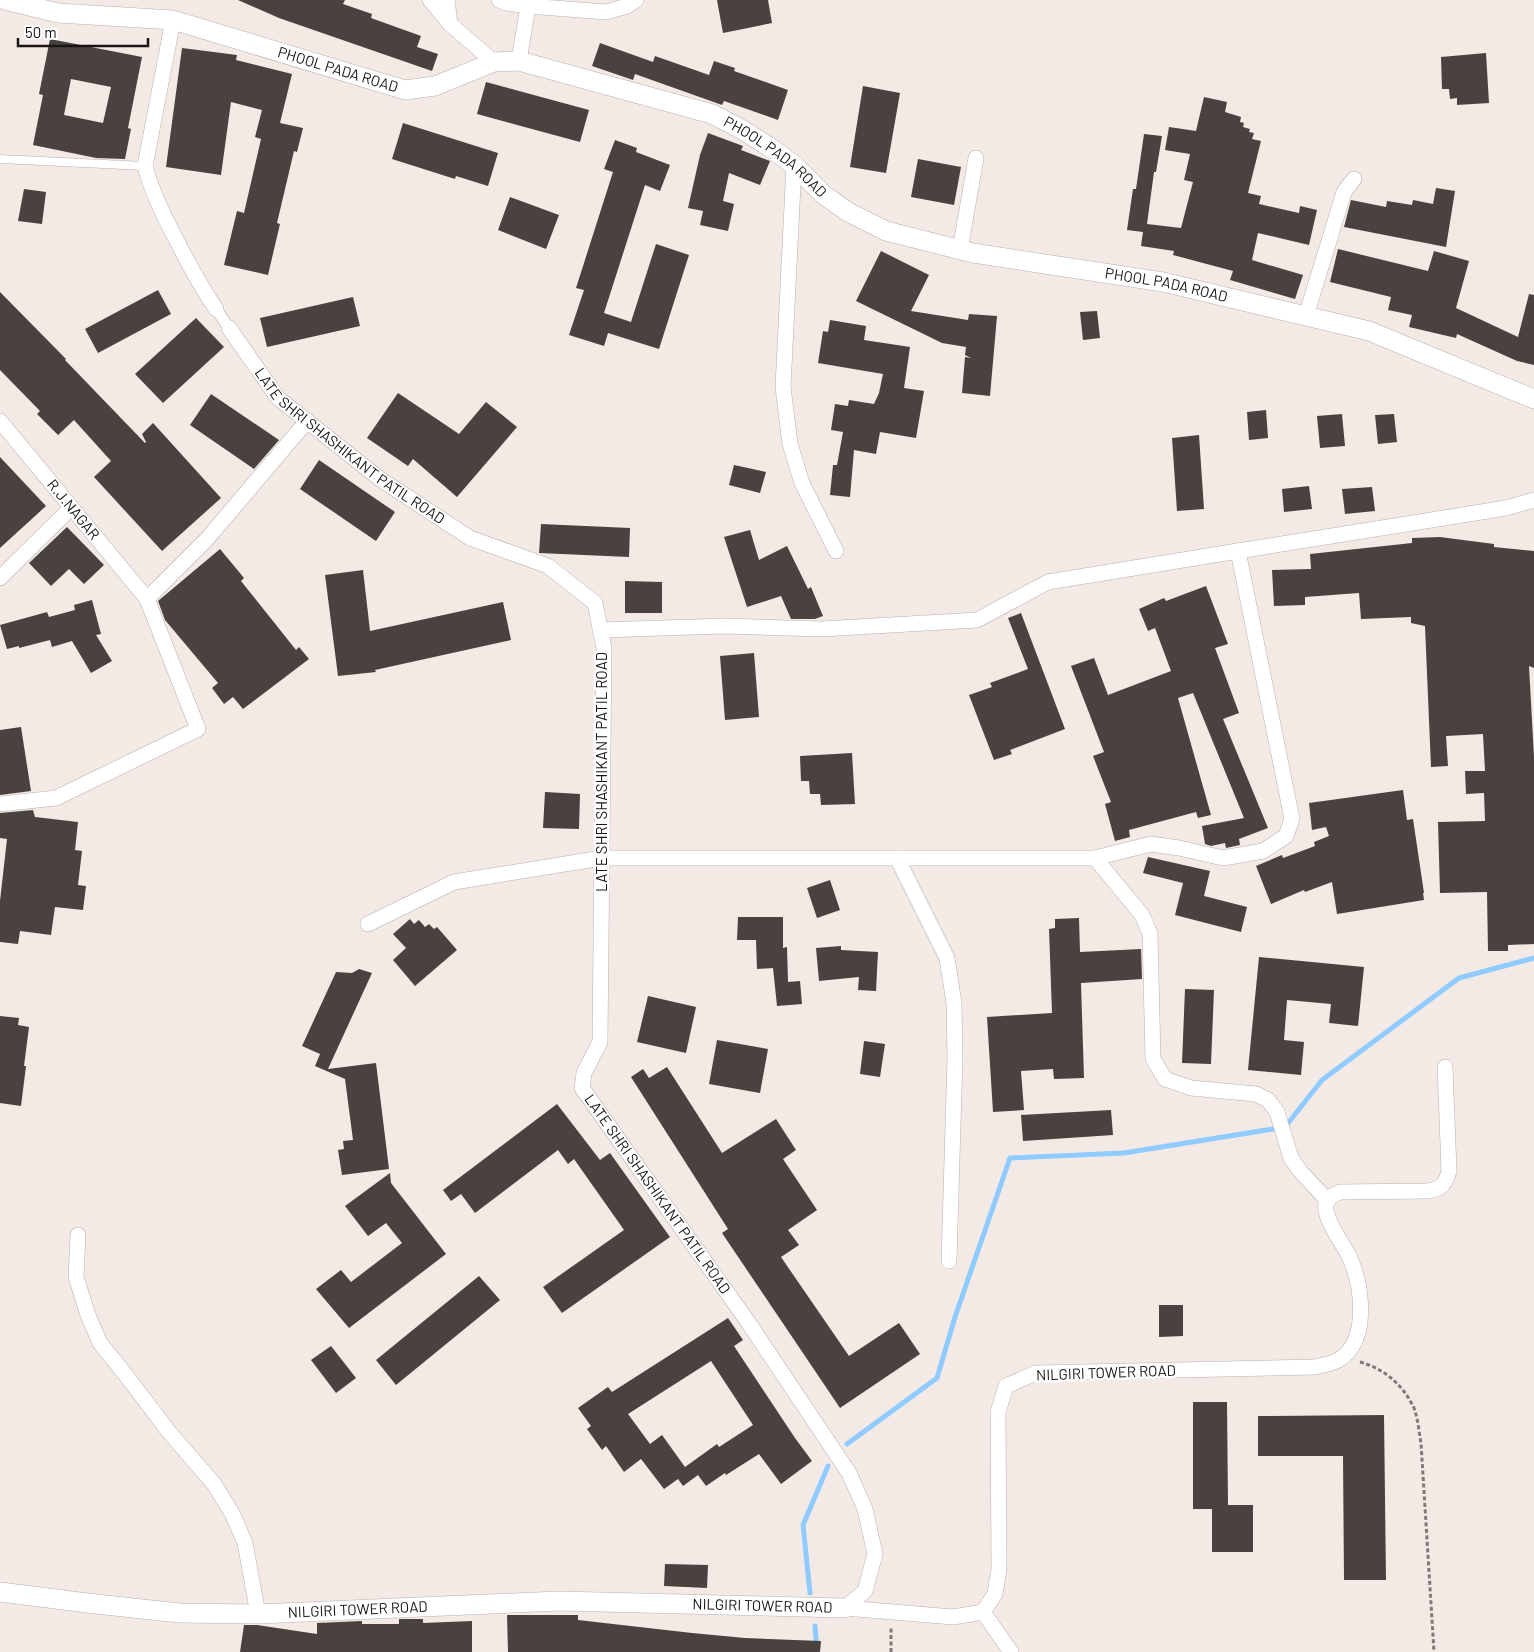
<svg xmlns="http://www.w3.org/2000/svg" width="1534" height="1652" font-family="Barlow,sans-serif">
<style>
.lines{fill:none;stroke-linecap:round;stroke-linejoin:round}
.stream{stroke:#90cbff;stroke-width:5}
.building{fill:#49423f;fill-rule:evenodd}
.service-casing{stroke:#b8b0ad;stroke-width:9}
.pedestrian-casing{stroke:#b8b0ad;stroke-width:12}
.minor-casing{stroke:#b8b0ad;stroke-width:16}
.tertiary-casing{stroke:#b8b0ad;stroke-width:20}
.path{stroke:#7f7977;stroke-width:3;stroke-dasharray:4 2.5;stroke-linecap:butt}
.service{stroke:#fff;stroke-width:8}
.pedestrian{stroke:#fff;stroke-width:11}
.minor{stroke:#fff;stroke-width:15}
.tertiary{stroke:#fff;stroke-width:19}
.labels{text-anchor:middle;stroke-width:5;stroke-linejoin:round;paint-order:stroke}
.street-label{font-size:15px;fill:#181514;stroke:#fff}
</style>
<rect width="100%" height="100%" fill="#f3eae6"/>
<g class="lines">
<path class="stream" d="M847 1444 937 1378 955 1317 1010 1158 1124 1153 1285 1127 1322 1080 1459 978 1534 958
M810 1593 803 1525 828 1466
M815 1626 817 1652"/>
</g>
<path class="building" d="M238 0H345L343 4 372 14 371 18 421 36 417 47 438 54 432 71 279 18Z
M717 0H768L772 23 723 33Z
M50 39 142 57 128 128 131 129 125 159 96 158 33 145 43 95 39 94ZM71 79 111 87 103 123 64 115Z
M600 43 653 62 655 56 709 75 714 61 735 68 734 71 788 90 778 120 724 101 722 105 635 74 633 80 592 66Z
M182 48 237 55 236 60 292 74 280 123 303 128 297 152 294 151 277 223 280 224 268 275 224 265 237 211 244 213 261 139 255 137 262 110 231 102 221 175 166 167Z
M1486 53 1489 103 1457 105V98L1450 99 1449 89H1442L1441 57Z
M486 82 589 110 580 142 477 114Z
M863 86 900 93 886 173 850 167Z
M1204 97 1227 102 1225 112 1241 117 1240 122 1244 123 1243 127 1250 129 1249 132 1254 133 1252 139 1261 141 1248 193 1261 196 1259 204 1299 213 1300 206 1317 210 1309 245 1258 233 1252 260 1303 275 1295 299 1230 280 1233 271 1173 255 1174 251 1141 246 1143 232 1127 230 1133 189H1136L1144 134 1162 136 1156 172H1154L1147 224 1181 228 1193 182 1184 180 1190 154 1165 150 1169 127 1196 131Z
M403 123 498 153 488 186 456 176 455 179 392 159Z
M708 133 743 146 741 150 770 161 760 185 729 173 723 201 734 204 728 231 700 225 703 211 688 208 700 155Z
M615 140 637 148 636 152 670 165 660 191 645 185 604 313 631 322 656 244 689 255 659 349 608 333 604 346 569 335 584 290 576 288 613 172 604 169Z
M918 159 961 167 954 205 911 197Z
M1436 188 1455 191 1446 247 1344 227 1351 200 1386 207 1387 201 1412 205 1413 200 1433 204Z
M24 189 46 192 42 224 18 221Z
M510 197 559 215 546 249 498 230Z
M1338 249 1428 271 1434 251 1469 261 1456 308 1518 337 1529 294 1534 295V365L1517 361 1457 334 1456 338 1409 327 1412 315 1388 310 1391 297 1330 282Z
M881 251 929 275 911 311 968 320 969 314 997 316 990 396 962 393 965 357 971 358 965 355 966 347 942 343 856 301Z
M158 290 171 314 98 353 85 329Z
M0 292 66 359 65 360 145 443 146 442 142 434 153 423 221 498 162 551 94 477 111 461 74 420 58 435 37 414 40 411 0 370Z
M353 297 360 326 267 347 260 318Z
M1097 311 1100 338 1083 340 1080 312Z
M196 318 224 347 163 403 135 374Z
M830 320 866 326 864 340 910 347 904 388 924 391 916 438 880 432 876 454 854 450 850 497 830 495 833 465H837L843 432 831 430 835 404 848 406 849 400 874 404 879 393 883 374 818 363 823 331 828 332Z
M398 393 459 434 486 402 517 427 457 497 413 459 408 466 367 438Z
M211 394 279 440 254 469 190 425Z
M1266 410 1268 438 1249 440 1247 412Z
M1342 414 1345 446 1320 448 1317 416Z
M1394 414 1397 442 1378 444 1375 415Z
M1199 435 1204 509 1177 511 1172 438Z
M0 457 46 506 0 548Z
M319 460 395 512 376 541 300 489Z
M734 465 766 472 760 493 729 485Z
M1309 486 1312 509 1284 512 1282 489Z
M1372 487 1375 511 1345 514 1342 489Z
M541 524 630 528 629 557 539 553Z
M67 527 104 565 84 584 69 569 51 586 29 563Z
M750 530 759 560 787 546 808 589 811 587 823 616 815 619H791L781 596 747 607 724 537Z
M1440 537 1494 544V547L1534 551V668L1529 666 1534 757V944L1508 945V951H1488L1487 892 1440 893 1438 822 1485 821 1484 793 1466 794 1465 771H1485L1483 734 1446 736 1448 766 1431 767 1425 626 1411 623V617L1361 619 1359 593 1305 597V605L1274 606 1272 570 1311 569 1310 554 1412 543V538Z
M220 549 244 578 241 581 296 650 299 647 309 659 243 709 233 697 224 704 212 688 218 683 165 620 158 601Z
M363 570 370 631 503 602 511 640 375 670 376 672 338 676 325 575Z
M625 581 662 582V613H625Z
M1206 586 1228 644 1215 648 1239 713 1223 719 1268 828 1239 839 1240 845 1226 848 1225 843 1211 846 1205 844 1202 826 1244 818 1193 693 1178 698 1211 815 1198 818 1196 812 1129 830 1130 837 1115 841 1105 804 1111 802 1093 756 1104 752 1071 666 1094 658 1108 695 1171 671 1155 628 1148 631 1139 609 1164 598 1166 601Z
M92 600 101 634 96 635 112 661 91 673 72 641 52 647 50 640 19 648V646L7 649 0 625 47 612 49 617 75 610 74 605Z
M1021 613 1065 729 1010 750 1012 754 994 760 969 695 992 687 990 683 1028 669 1008 618Z
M754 653 759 717 725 720 720 656Z
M21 727 31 791 0 795V730Z
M852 753 855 804 821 805 820 794H810L809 781H801L800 756Z
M1403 790 1407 820 1413 819 1424 893H1423L1424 900 1337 914 1332 882 1305 892 1304 890 1271 904 1256 866 1282 855 1283 858 1315 846 1314 842 1329 836 1326 827 1312 830 1309 803Z
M545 792 580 794 579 829 543 828Z
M33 810 35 817 78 822 75 850 82 851 78 885 86 886 83 910 55 907 51 935 20 931 18 944 0 942V901L7 839 0 838V813Z
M1148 857 1210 871 1204 896 1247 907 1241 932 1175 915 1183 883 1143 873Z
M830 880 840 910 817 918 807 888Z
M738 917H783V948L787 947 788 982 800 981 802 1004 777 1006 773 968 757 969 756 940H737Z
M1079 918 1080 952 1141 949 1142 979 1081 983 1084 1078 1054 1079 1053 1069 1021 1071 1024 1110 993 1112 987 1017 1052 1013 1049 929 1055 928V919Z
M410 919 414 924 419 920 425 927 429 924 434 929 437 927 457 950 415 986 393 960 406 948 393 934Z
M841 946V950L878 952 876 991 858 990 859 977 819 981 816 948Z
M1259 957 1364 967 1358 1026 1329 1023 1331 1004 1287 1000 1284 1040 1304 1042 1301 1075 1248 1070Z
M359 969 372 973 328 1069 376 1063 389 1169 342 1175 338 1150 344 1149 343 1141 353 1140 345 1079 315 1066 320 1054 302 1046 336 972 352 973Z
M1185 989 1214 990 1211 1064 1182 1063Z
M648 996 696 1007 686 1053 637 1042Z
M0 1016 19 1018 18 1025 29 1027 24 1066H26L21 1106 0 1103Z
M717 1040 768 1049 760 1093 709 1084Z
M864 1041 885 1044 880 1077 860 1074Z
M667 1067 722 1153 776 1119 796 1150 783 1159 817 1210 788 1230 799 1245 781 1257 849 1356 899 1323 920 1354 840 1408 722 1233 728 1229 631 1077 643 1069 649 1078Z
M557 1104 600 1160 610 1153 670 1237 562 1313 543 1287 624 1230 574 1159 568 1164 558 1150 475 1213 461 1194 451 1201 443 1190Z
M1111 1110 1113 1135 1023 1141 1021 1115Z
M390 1173 391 1183 446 1254 349 1328 316 1289 341 1270 351 1282 402 1243 386 1223 368 1236 345 1206Z
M479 1276 500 1300 396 1385 376 1360Z
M1159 1305H1183V1336L1159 1337Z
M728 1318 743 1340 734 1346 795 1438 812 1461 781 1484 759 1454 726 1475 725 1473 706 1486 698 1475 683 1486 678 1479 664 1489 641 1459 624 1472 606 1446 602 1450 587 1429 591 1426 578 1408 608 1387 612 1392ZM711 1361 753 1425 719 1447 717 1444 685 1467 662 1435 650 1444 628 1414Z
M331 1346 356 1378 336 1393 311 1360Z
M1193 1402H1227L1228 1505H1253V1552H1212V1509H1193Z
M1384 1415 1386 1580H1344L1343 1456H1258V1416Z
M665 1564 708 1565 707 1588 664 1586Z
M507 1615H578V1620L692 1633 745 1638 821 1641 820 1652H508Z
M399 1619H423V1623L472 1621V1652H240L244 1625H257L317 1634V1623L362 1621V1624H399Z"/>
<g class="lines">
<g class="service-casing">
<path id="service" d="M0 159 145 166"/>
</g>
<g class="pedestrian-casing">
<path id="pedestrian" d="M216 309 229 328"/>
</g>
<g class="minor-casing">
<g id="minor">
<path d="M430 0 450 24 494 62"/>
<path d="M447 0 450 24"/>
<path d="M499 0 506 3 528 6 606 12 627 6 636 0"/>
<path d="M173 20 145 166C152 193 164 217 177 241 189 265 201 287 216 309"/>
<path d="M519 61 528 6"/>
<path d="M794 165 783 387 790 444 802 483 836 551"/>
<path d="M960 250 976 158"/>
<path d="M1306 316 1344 192 1354 179"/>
<path id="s1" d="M229 328 278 398 380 479 470 538 548 566 595 603 604 648 600 1042 584 1073 582 1088 748 1322 849 1473 865 1509 875 1554 865 1591 845 1608"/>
<path id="s2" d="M0 421 147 599 198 729 56 798 0 804"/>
<path d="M0 578 71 508"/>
<path d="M147 599 207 539 307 421"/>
<path d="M600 630 725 626 822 629 977 620 1048 582 1238 551"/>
<path d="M897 858 947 958 954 1003 955 1057 949 1261"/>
<path d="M1095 858 1142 915 1150 934 1153 1059 1165 1079 1191 1088 1256 1094 1268 1100 1277 1112 1291 1158 1300 1171 1328 1201"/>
<path d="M368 924 454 882 602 858H1095L1151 844 1179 848 1223 858 1263 851 1286 836 1292 819 1238 551 1506 508 1534 500"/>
<path d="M78 1235 76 1277 88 1315 100 1343 125 1374 169 1432 214 1484 233 1515 245 1543 258 1614"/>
<path d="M845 1608 953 1617 983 1612 995 1594 999 1569 998 1412 1006 1386 1036 1373 1314 1367C1322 1365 1334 1364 1340 1359 1370 1339 1362 1284 1349 1256 1343 1244 1323 1218 1326 1204 1328 1197 1334 1195 1340 1192L1427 1191C1442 1189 1445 1185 1449 1171L1445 1067"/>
<path d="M983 1612 1011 1652"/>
</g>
</g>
<g class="tertiary-casing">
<g id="tertiary">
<path id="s3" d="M5 0 58 13 173 20 405 90 435 86 494 62 519 61 712 114 741 129 768 146 794 165 824 195 848 212 886 231 973 253 1163 282 1369 331 1534 399"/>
<path id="s4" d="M0 1592 87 1603 179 1613 258 1614 559 1601 845 1608"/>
</g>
</g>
<path class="path" d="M1360 1362C1385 1369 1403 1385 1414 1408 1418 1419 1419 1432 1421 1443L1434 1652
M891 1652V1628"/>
<use href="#service" class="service"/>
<use href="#pedestrian" class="pedestrian"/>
<use href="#minor" class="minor"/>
<use href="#tertiary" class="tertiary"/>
</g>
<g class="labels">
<g class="street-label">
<text dy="5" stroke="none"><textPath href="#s3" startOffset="342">PHOOL PADA ROAD</textPath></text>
<text dy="5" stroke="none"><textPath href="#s3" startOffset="808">PHOOL PADA ROAD</textPath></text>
<text dy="5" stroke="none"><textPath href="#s3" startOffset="1228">PHOOL PADA ROAD</textPath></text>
<text dy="5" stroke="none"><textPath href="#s1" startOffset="171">LATE SHRI SHASHIKANT PATIL ROAD</textPath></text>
<text dy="5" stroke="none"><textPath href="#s2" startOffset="115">R.J.NAGAR</textPath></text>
<text transform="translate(602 772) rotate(-90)" y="5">LATE SHRI SHASHIKANT PATIL ROAD</text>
<text dy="5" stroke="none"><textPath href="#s1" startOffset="1086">LATE SHRI SHASHIKANT PATIL ROAD</textPath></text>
<text transform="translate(1106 1373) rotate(-2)" y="5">NILGIRI TOWER ROAD</text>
<text dy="5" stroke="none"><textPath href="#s4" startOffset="764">NILGIRI TOWER ROAD</textPath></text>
<text dy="5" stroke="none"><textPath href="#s4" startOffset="359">NILGIRI TOWER ROAD</textPath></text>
</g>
</g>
<path d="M18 38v8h130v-8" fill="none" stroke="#181514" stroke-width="2.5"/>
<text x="25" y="38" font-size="15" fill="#181514" stroke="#ffffff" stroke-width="4" paint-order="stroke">50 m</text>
</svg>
